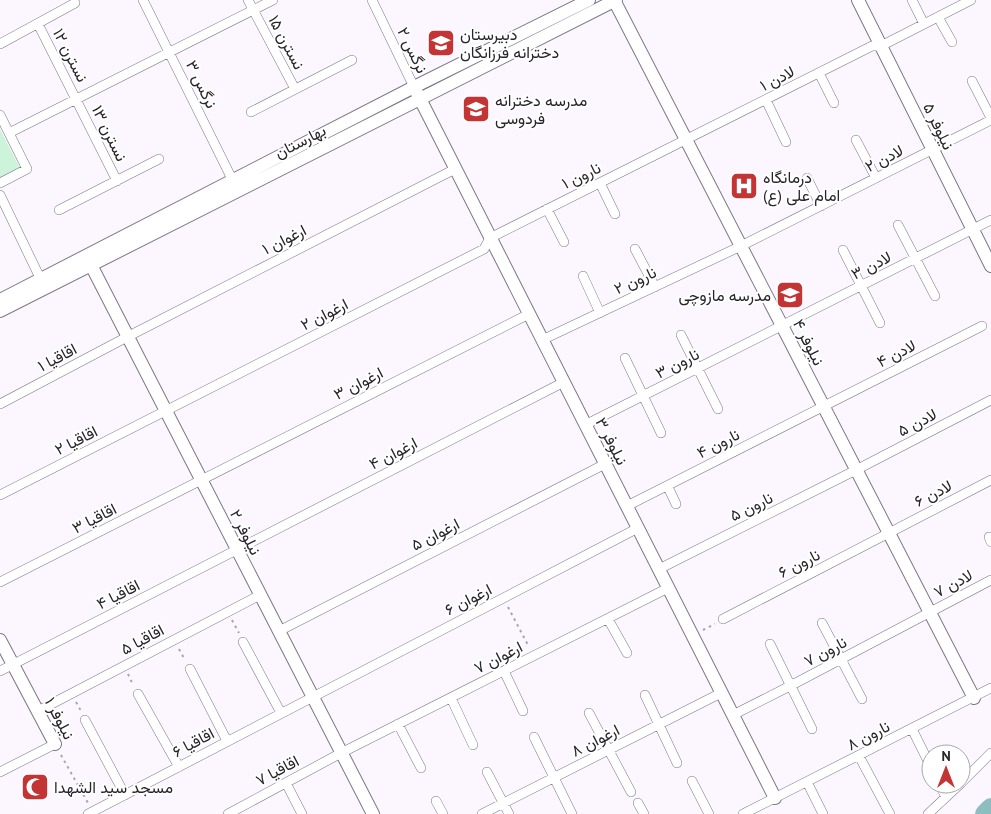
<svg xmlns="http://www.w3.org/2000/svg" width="991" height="814" font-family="'PT Sans',Vazirmatn,sans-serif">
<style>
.green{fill:#cdf3db}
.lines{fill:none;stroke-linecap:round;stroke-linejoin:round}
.river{stroke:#8cbdbf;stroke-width:20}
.street-casing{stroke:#7e7784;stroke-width:10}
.secondary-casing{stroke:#7e7784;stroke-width:14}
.path{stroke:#a9a5ad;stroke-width:2;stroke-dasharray:2.5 4;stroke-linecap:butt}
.street{stroke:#fff;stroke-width:9}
.secondary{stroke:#fff;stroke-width:12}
.labels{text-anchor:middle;stroke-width:4;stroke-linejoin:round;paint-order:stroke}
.poi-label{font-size:16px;fill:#27242a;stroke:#fff;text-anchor:start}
.street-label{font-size:16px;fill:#27242a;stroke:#fff}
</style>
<rect width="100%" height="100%" fill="#fbf6ff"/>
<path class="green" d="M0 129 20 168 0 178Z"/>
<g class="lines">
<path class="river" d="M985 814 991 808"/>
<g class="street-casing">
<path id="street" d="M143 0 233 181
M248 0 295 89
M372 0 414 87
M912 0 924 24
M938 17 952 42
M38 24 117 181
M0 44 75 3
M819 73 834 103
M972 81 991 118
M766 100 786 142
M251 112 352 60
M0 115 27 169 0 183
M9 133 273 0
M856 140 876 178
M807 178 821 206
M600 183 615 214
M0 195 41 280
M547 209 564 242
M59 210 159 159
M898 225 935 296
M635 249 655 287
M843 250 880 323
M583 276 600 313
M681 335 718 409
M542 340 741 246 991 120
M625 358 661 433
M0 404 127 337 455 169
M585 425 991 220
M668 487 676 504
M0 495 484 249 490 238 872 46H881L971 0
M627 506 982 326
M989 537 991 542
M659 569 856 470 991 400
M0 582 529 314
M608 619 627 653
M723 619 991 480
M822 623 862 699
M279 631 605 464
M243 642 281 713
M770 644 812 729
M190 669 227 741
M0 671 564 382
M504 671 523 711
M138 694 179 767
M645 695 677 763
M451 698 473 745
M38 711 260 595
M589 713 631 792
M733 715 790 686 991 580
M85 720 125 795
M398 724 421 768
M912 729 931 767
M534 737 572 814
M859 756 890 814
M0 772 55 744
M487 772 509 814
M692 781 709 814
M807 782 823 814
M286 783 302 814
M961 783 991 753
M939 784 946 797
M436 801 443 814
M638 803 644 814
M88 814 638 528
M228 814 341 753 668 588
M482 814 721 693
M743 814 991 688
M928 814 960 784"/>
</g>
<g class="secondary-casing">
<path id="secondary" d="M614 0 974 698
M858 0 991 266
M414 87 775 798
M91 265 373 814
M0 300 414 87 589 0
M0 311 616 0
M0 640 55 744"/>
</g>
<path class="path" d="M508 607 529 647
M232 620 239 633
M703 630 715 624
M179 649 185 660
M128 674 133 685
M76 702 81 711
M61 755 88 803"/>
<use href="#street" class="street"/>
<use href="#secondary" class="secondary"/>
</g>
<defs>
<g id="school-square" transform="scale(1.4375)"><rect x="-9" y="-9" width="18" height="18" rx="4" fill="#c33534" stroke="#fff"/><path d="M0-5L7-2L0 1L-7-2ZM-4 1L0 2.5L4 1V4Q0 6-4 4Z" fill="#fff"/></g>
<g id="hospital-square" transform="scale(1.4375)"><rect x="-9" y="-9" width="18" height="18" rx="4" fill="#c33534" stroke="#fff"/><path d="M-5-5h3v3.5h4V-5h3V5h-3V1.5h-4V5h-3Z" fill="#fff"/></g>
<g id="mosque-square" transform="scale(1.4375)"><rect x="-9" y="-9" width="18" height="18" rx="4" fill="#c33534" stroke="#fff"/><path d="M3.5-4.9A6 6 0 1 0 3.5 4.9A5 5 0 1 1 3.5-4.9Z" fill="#fff"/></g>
</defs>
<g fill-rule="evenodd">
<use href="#school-square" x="441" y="43"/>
<use href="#school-square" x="476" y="109"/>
<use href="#hospital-square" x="744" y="186"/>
<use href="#school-square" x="790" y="295"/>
<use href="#mosque-square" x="35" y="787"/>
</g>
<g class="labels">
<g class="poi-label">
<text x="460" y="40">دبیرستان<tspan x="460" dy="18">دخترانه فرزانگان</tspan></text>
<text x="495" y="106">مدرسه دخترانه<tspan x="495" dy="18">فردوسی</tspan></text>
<text x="763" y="183">درمانگاه<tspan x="763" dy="18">امام علی (ع)</tspan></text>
<text x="771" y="301" text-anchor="end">مدرسه مازوچی</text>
<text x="54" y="793">مسجد سید الشهدا</text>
</g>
<g class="street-label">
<text transform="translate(287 42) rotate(62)" y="6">نسترن ۱۵</text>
<text transform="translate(413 50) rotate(64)" y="6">نرگس ۲</text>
<text transform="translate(71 55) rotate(63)" y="6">نسترن ۱۲</text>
<text transform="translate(777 78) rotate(-27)" y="6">لادن ۱</text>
<text transform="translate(202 84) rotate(64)" y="6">نرگس ۳</text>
<text transform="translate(939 126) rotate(64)" y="6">نیلوفر ۵</text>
<text transform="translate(110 133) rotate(64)" y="6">نسترن ۱۳</text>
<text transform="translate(300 141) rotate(-27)" y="6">بهارستان</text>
<text transform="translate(884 158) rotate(-27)" y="6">لادن ۲</text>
<text transform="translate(581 175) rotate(-26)" y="6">نارون ۱</text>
<text transform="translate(284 239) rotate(-27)" y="6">ارغوان ۱</text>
<text transform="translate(871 265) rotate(-27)" y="6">لادن ۳</text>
<text transform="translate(635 280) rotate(-25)" y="6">نارون ۲</text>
<text transform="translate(324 314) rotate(-27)" y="6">ارغوان ۲</text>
<text transform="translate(809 342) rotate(63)" y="6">نیلوفر ۴</text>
<text transform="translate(896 353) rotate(-27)" y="6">لادن ۴</text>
<text transform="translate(57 357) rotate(-28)" y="6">اقاقیا ۱</text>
<text transform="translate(677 363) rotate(-27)" y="6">نارون ۳</text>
<text transform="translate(358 383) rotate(-27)" y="6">ارغوان ۳</text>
<text transform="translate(917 422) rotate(-27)" y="6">لادن ۵</text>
<text transform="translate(76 440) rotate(-27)" y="6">اقاقیا ۲</text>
<text transform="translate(612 441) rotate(63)" y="6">نیلوفر ۳</text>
<text transform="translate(718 443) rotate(-27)" y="6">نارون ۴</text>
<text transform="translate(393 453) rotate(-27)" y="6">ارغوان ۴</text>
<text transform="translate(933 493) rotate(-27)" y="6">لادن ۶</text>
<text transform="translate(751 506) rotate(-26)" y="6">نارون ۵</text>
<text transform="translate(94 518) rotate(-27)" y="6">اقاقیا ۳</text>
<text transform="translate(246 532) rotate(63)" y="6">نیلوفر ۲</text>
<text transform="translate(435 534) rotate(-27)" y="6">ارغوان ۵</text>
<text transform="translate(799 563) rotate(-27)" y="6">نارون ۶</text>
<text transform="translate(953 583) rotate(-28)" y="6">لادن ۷</text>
<text transform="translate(118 594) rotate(-27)" y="6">اقاقیا ۴</text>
<text transform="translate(468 599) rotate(-27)" y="6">ارغوان ۶</text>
<text transform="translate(142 639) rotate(-28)" y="6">اقاقیا ۵</text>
<text transform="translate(825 651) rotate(-28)" y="6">نارون ۷</text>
<text transform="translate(498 657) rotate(-27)" y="6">ارغوان ۷</text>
<text transform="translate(60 718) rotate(62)" y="6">نیلوفر ۱</text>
<text transform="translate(868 735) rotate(-27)" y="6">نارون ۸</text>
<text transform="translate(595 740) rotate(-27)" y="6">ارغوان ۸</text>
<text transform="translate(193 742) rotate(-28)" y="6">اقاقیا ۶</text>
<text transform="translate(277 770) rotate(-28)" y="6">اقاقیا ۷</text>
</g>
</g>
<g transform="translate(946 769)"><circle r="24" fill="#ffffff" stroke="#a9a7aa"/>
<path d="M0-4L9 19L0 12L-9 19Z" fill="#c33534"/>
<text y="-8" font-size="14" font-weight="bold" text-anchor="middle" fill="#27242a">N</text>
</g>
</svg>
